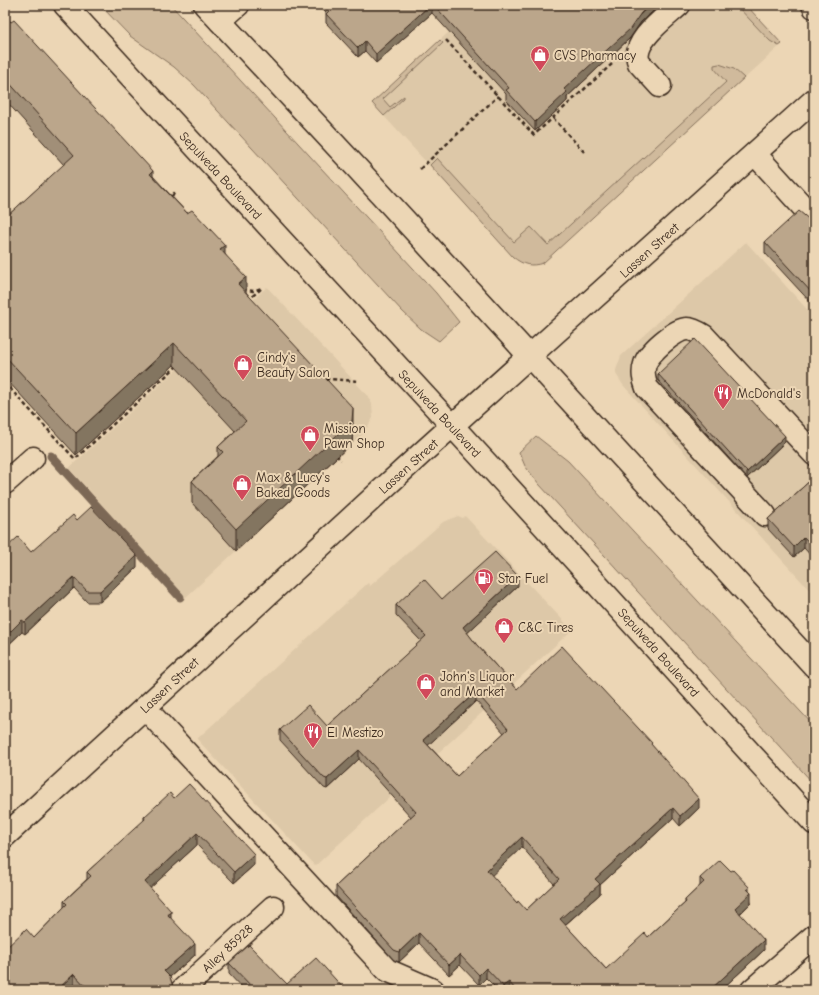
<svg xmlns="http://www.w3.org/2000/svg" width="819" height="995" font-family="'Comic Neue',sans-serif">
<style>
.built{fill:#ddc8a8}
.green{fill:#d0ba9c;stroke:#86725d}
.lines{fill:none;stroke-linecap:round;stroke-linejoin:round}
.stream{stroke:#7c6855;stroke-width:9}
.minor-casing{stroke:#3b2a1e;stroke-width:25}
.major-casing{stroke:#3b2a1e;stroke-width:25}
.path{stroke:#3b2a1e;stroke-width:2.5;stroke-dasharray:4 3;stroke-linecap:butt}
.minor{stroke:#ecd6b5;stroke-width:22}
.major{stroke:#ecd6b5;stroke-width:22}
.wall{fill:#a18f78;stroke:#3b2a1e;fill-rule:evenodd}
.shaded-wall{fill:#837461;stroke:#3b2a1e}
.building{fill:#bba68b;stroke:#3b2a1e;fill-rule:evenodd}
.labels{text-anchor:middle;stroke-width:4;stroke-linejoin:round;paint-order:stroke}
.poi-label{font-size:13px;fill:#3b2a1e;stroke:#ecd6b5;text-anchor:start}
.street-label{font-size:13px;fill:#3b2a1e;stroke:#ecd6b5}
</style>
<rect width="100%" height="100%" fill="#ecd6b5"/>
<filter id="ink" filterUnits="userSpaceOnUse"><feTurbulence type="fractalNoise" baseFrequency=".025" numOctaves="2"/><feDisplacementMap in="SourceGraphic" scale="8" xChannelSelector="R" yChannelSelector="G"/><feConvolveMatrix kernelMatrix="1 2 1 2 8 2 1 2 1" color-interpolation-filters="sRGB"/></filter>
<g filter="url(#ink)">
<path class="built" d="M478 5H746L782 44 543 263 536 265H527L513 257 372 103Z
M746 242 814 317 813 594 623 385 616 374V370L621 356Z
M267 287 367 395 372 404 373 418 363 434 186 597 69 468Z
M458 516 463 518 465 516 572 630 315 866 197 739 368 583 370 586 443 522Z"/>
<path class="green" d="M100 5H171L436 293 459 322 439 341 421 329 402 311 194 85 174 67 130 36Z
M736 5H746L782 44 779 46 770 41Z
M440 40 443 43 383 99 390 107 404 96V98L384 116 372 103Z
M719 64 734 69 744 78 543 263C531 267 523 265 513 257L430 165 437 158 514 242 531 227 548 245 726 82 714 68V65Z
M536 436 568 461 814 726V784L539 484 525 466 519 452Z"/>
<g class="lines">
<path class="stream" d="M51 456 180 597"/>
<g class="minor-casing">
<path id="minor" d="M813 5 814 7
M220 21 238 5
M660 86 639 63C630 42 665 18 679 5
M755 154 814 219
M5 483 33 458
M765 515 647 388C644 380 642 373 645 364 648 353 675 329 687 329 693 329 698 332 704 336L814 454
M145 708 387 970 433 990
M182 990 273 907
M752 990 814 936"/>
</g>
<g class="major-casing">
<path id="major" d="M65 5 492 469 814 823
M205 5 356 167 814 666
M5 836 423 452 814 100"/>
</g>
<path class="path" d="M446 40 534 135 612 64
M553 118 586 154
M420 169 498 96
M169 198 174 193 171 200
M243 289 253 291 262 288 249 299
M326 381 328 379 359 381
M5 383 75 459 178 365
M336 455 341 460"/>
<use href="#minor" class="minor"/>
<use href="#major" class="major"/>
</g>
<path class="wall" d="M318 5H660L641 22 630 38 567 97V101L535 131 506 100V94L432 13 376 63 365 51 358 57 326 23V13Z
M5 16 225 254 246 292 353 430 352 443 236 551 192 503V481L218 456V447L235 431 174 365 76 455 5 378V218L64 165 5 100Z
M810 220H814V306L765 253V242Z
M658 374 785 442 747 478 658 380Z
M814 477V559L804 548 794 557 768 529V519Z
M77 520 137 567 100 602H87L74 588 25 634 22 632 5 648 31 552Z
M518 586 467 633 476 644 517 689 652 746 699 808 680 826 673 818 600 885V894L565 925 606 969 648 937 685 903V900L700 886V878L749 891 751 903 740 914 764 950 721 990H498L486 978 479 985 460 965 449 975 419 943 399 962 394 960 336 896V886L411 817 359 759 327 789 324 788 280 740V730L327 726 421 641 396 615V605L442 599ZM476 701 504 733 457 776 428 745ZM522 847 554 884 526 910 517 903 491 875Z
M174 798 254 865 234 883 197 845 150 888 171 919 195 955 170 977 173 987 180 990H78L74 986 69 990H5L34 938 64 907V901L87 879V872L144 821V817Z
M229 963 287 984 345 990H244L229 974Z"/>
<path class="shaded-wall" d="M430 5H432V13L376 63V54Z
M650 5H660L641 22 630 38 567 97V101L535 131V122L564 89Z
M365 41V51L358 57V48Z
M153 171V193L150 174Z
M225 245V267L220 249Z
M246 277V299L238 284Z
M174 343V365L76 455V433Z
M353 408V430L352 443 236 551V529Z
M785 436V442L747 478V472Z
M804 537V548L794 557V547Z
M137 556V567L100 602V591Z
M518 576V586L463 637V627Z
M74 577V588L25 634V622Z
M22 620V632L5 648V637Z
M476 692V701L423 750V740Z
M359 750V759L327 789V779Z
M699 799V808L680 826V816Z
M673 808V818L600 885V894L560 929V919L595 879Z
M197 833V845L145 893V882Z
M522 837V847L487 880V870Z
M254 854V865L234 883V872Z
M749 887V895L751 893V903L735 918V908L747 889Z
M171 911V922L168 915Z
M419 933V943L399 962V952Z
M764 940V950L721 990H710Z
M195 944V955L164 982V971Z
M460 955V965L449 975V965Z
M486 968V978L479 985V975Z
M74 974V986L69 990H57Z
M509 982V990H503V986Z"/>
<path class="building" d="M327 5H430L376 54 365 41 358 48 326 14 331 9Z
M434 5H650L641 13 630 29 564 89 567 92 535 122 506 90 509 88Z
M5 16 11 22 14 20 153 171 150 174 187 213 192 210 225 245 220 249 246 277 238 284 353 408 352 421 236 529 192 481 223 452 218 447 246 421 174 343 76 433 5 356V218L74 155 5 78Z
M799 211 810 220H814V295L765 242Z
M695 339 785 436 747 472 658 374Z
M814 477V548L804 537 794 547 768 519Z
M91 507 137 556 100 591H87L74 577 25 622 22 620 5 637V549L18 537 31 552 73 515 77 520Z
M495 552 518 576 463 627 476 644 517 689 562 646 652 743 651 744 699 799 680 816 673 808 595 879 600 884 560 919 606 969 645 933 648 937 686 902 685 900 704 882 700 878 720 860 731 871 733 870 749 887 747 889 751 893 735 908 764 940 710 990H516L509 982 503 986 486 968 479 975 460 955 449 965 419 933 399 952 394 950 336 886 416 812 359 750 327 779 324 778 280 730 308 705 327 726 426 636 396 605 424 579 442 599ZM476 692 508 729 457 776 423 740ZM522 837 559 879 526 910 518 901 517 903 487 870Z
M189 784 254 854 234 872 197 833 145 882 171 911 168 915 195 944 164 971 170 977 173 987 180 990H89L74 974 57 990H5V949L26 929 34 938 67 904 64 901 91 876 87 872 145 819 144 817 170 793 174 798Z
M249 945 287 984 316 958 345 990H255L229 963Z"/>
</g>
<defs>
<g id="shop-pin" transform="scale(1)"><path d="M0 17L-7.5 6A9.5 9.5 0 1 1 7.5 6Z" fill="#d1495b" stroke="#ecd6b5"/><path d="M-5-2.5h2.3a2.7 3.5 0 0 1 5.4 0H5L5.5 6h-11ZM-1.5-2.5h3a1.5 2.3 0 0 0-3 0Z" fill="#fff"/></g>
<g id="restaurant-pin" transform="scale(1)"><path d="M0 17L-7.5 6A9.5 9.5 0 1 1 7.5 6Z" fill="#d1495b" stroke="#ecd6b5"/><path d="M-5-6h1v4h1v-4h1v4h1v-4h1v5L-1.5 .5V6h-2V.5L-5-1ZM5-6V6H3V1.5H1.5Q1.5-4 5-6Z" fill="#fff"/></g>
<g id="fuel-pin" transform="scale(1)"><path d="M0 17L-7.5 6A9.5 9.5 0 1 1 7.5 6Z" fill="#d1495b" stroke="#ecd6b5"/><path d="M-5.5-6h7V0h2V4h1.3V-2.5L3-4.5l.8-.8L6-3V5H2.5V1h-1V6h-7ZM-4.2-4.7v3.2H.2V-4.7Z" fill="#fff"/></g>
</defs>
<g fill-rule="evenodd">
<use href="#shop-pin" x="540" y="55"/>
<use href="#shop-pin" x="243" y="364"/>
<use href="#restaurant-pin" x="723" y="393"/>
<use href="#shop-pin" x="310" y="435"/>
<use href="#shop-pin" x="242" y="484"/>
<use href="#fuel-pin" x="484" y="578"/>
<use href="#shop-pin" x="504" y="627"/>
<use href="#shop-pin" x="426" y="683"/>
<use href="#restaurant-pin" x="313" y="732"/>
</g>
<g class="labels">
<g class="poi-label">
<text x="554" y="60">CVS Pharmacy</text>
<text x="257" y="362">Cindy's<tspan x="257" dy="15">Beauty Salon</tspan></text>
<text x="737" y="398">McDonald's</text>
<text x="324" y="433">Mission<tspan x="324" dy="15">Pawn Shop</tspan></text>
<text x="256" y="482">Max &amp; Lucy's<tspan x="256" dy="15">Baked Goods</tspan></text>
<text x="498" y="583">Star Fuel</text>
<text x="518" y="632">C&amp;C Tires</text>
<text x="440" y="681">John's Liquor<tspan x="440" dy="15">and Market</tspan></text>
<text x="327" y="737">El Mestizo</text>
</g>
<g class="street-label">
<text transform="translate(221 175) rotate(47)" y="5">Sepulveda Boulevard</text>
<text transform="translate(649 250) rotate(-42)" y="5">Lassen Street</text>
<text transform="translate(440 413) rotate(47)" y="5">Sepulveda Boulevard</text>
<text transform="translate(408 466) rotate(-42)" y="5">Lassen Street</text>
<text transform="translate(659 652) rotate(48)" y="5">Sepulveda Boulevard</text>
<text transform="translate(169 685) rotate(-43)" y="5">Lassen Street</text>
<text transform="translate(227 948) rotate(-43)" y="5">Alley 85928</text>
</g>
</g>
<rect width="819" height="995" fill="none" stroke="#ecd6b5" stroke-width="20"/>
<rect x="10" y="10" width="799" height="975" fill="none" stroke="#3b2a1e" stroke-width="1.5" filter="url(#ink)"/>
</svg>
